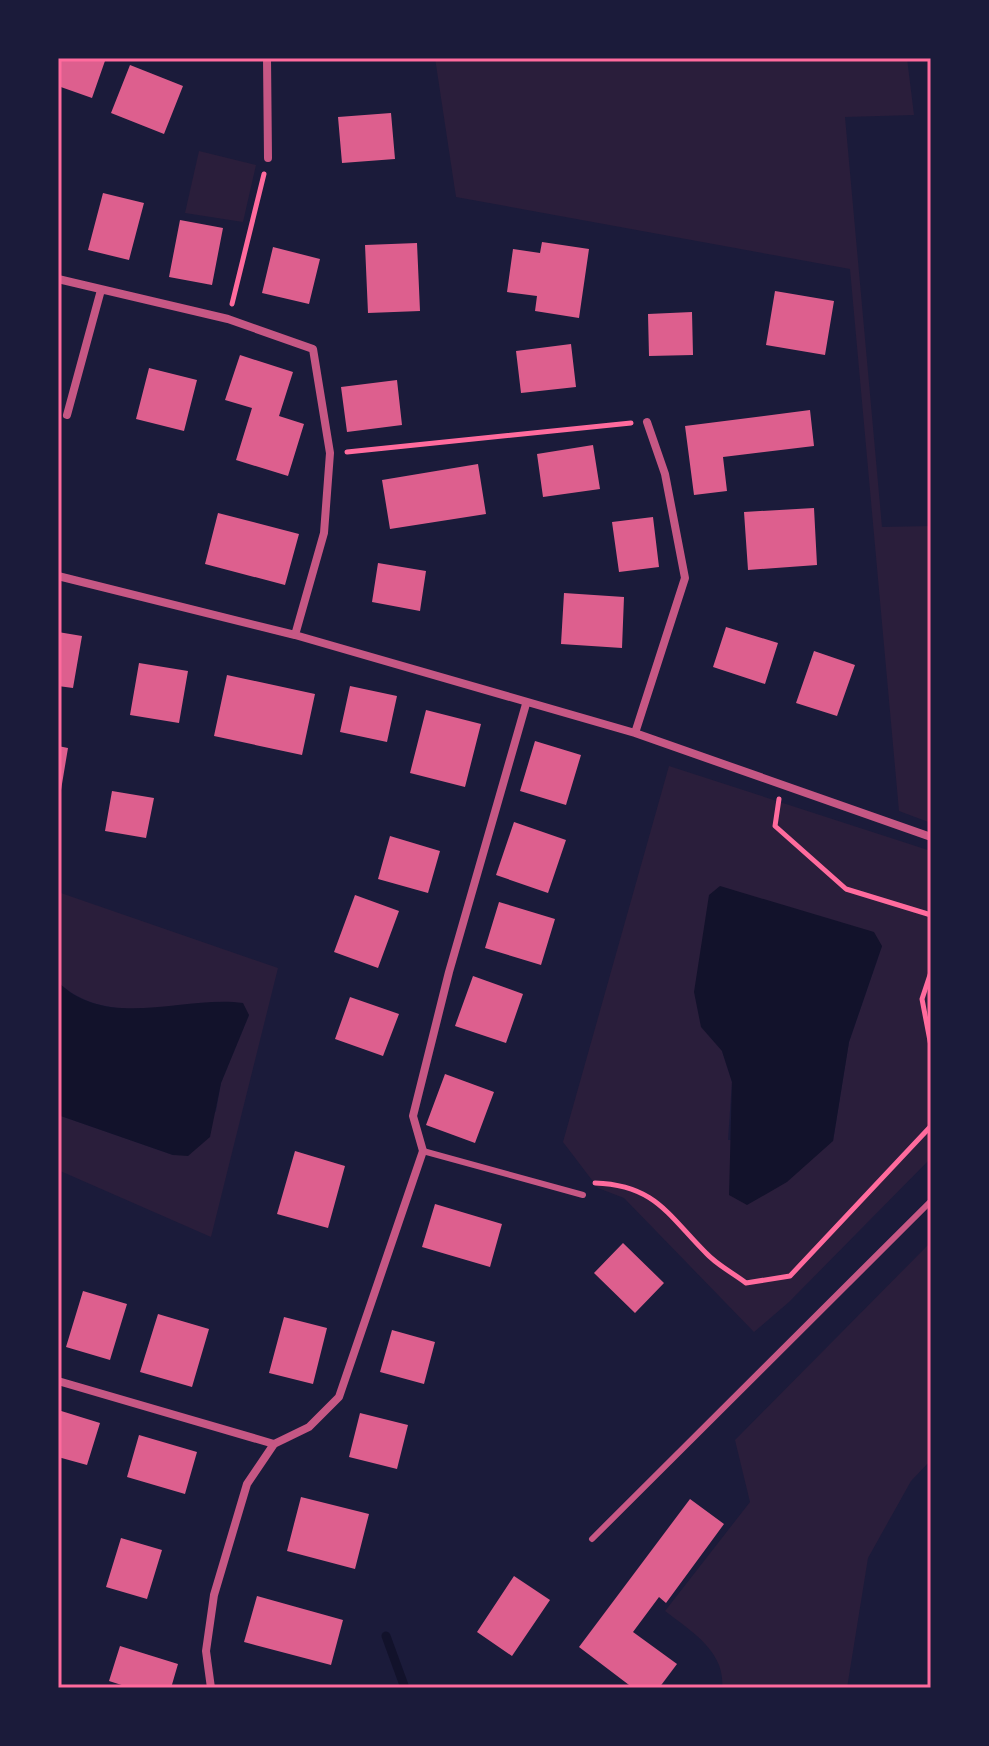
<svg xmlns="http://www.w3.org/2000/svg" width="989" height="1746" font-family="'Playfair Display',serif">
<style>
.green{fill:#2a1e3b;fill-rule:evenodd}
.water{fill:#12122b}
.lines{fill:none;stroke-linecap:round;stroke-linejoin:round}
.stream{stroke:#12122b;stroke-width:9}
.building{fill:#dd5f8e}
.path{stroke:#ff6b9d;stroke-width:5}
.service{stroke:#c65784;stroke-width:6}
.minor{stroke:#c65784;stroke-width:8}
.neatline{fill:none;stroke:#ff6b9d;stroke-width:3}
</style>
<rect width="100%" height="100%" fill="#1b1b3a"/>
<path class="green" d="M435 58H907L914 115 845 117 882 527 931 526V823L899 811 850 269 456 197Z
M199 151 256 165 243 222 185 213Z
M669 766 931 851V1158L789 1302 754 1332 624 1198 598 1188 563 1142ZM882 946 849 1042 833 1141 728 1140 732 1082 722 1051Z
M58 892 278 968 211 1237 58 1170V1115L173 1155 216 1111 221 1083 249 1015 232 1002C179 1005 101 1025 58 982Z
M931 1242V1460L911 1481 868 1558 847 1688H722C726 1652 691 1631 665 1611L750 1502 735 1440Z"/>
<path class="water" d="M720 886 874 932 882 946 849 1042 833 1141 787 1182 747 1205 729 1195 732 1082 722 1051 701 1027 694 992 709 895Z
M58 982C107 1031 184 995 243 1003L249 1015 221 1083 210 1137 188 1156 173 1155 58 1115Z"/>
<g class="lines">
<path class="stream" d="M386 1636 405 1688"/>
</g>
<path class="building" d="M58 58H106L92 98 58 86Z
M130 65 183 86 164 134 111 113Z
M391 113 395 159 342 163 338 117Z
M103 193 144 203 129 260 88 250Z
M180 220 223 228 212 285 169 277Z
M542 242 589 249 579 318 535 311 537 296 507 292 513 249 540 253Z
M417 243 420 311 368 313 365 245Z
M273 247 320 259 309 304 262 293Z
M775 291 834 301 825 355 766 345Z
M692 312 693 355 649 356 648 314Z
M571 344 576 387 521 393 516 351Z
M240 355 293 372 279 416 304 424 288 476 236 460 252 408 225 400Z
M149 368 197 380 184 431 136 419Z
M397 380 402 425 347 432 341 387Z
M810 410 814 446 723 457 727 491 694 495 685 426Z
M593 445 600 489 543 497 537 454Z
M478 464 486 514 390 529 382 480Z
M814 508 817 565 748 570 744 512Z
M218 513 299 534 285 585 205 564Z
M653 517 659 567 619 572 612 522Z
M378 563 426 571 420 611 372 602Z
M564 593 624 597 622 648 561 644Z
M726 627 778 643 765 684 713 667Z
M58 632 82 636 73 688 58 686Z
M814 651 855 665 837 716 796 703Z
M139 663 188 671 179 723 130 715Z
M227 675 315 694 302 755 214 736Z
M350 686 397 696 387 742 340 732Z
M426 710 481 724 465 787 410 773Z
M535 741 581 755 566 805 520 791Z
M58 746 68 748 60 796H58Z
M112 791 154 798 146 838 105 831Z
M514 822 566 840 548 893 496 875Z
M390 836 440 851 428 893 378 879Z
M355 895 399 911 378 968 334 952Z
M499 902 555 919 541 965 485 948Z
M473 976 523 994 506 1043 455 1026Z
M350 997 399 1014 383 1056 335 1039Z
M445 1074 494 1092 475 1143 426 1125Z
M295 1151 345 1166 328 1228 277 1214Z
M435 1204 502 1224 490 1267 422 1247Z
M623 1243 664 1283 635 1313 594 1273Z
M83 1291 127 1304 110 1360 66 1347Z
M158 1314 209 1329 192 1387 140 1372Z
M284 1317 327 1328 313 1384 269 1373Z
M392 1330 435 1342 424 1384 380 1372Z
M58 1410 100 1423 87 1465 58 1457Z
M360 1413 408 1425 397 1469 349 1457Z
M139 1435 197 1452 185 1494 127 1477Z
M301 1497 369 1514 355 1569 287 1551Z
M690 1499 724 1524 666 1603 659 1597 633 1632 677 1664 659 1688H633L579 1647Z
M121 1538 162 1550 147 1599 106 1587Z
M514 1576 550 1600 512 1656 477 1632Z
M257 1596 343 1620 331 1665 244 1642Z
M120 1646 178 1664 171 1688H131L109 1681Z"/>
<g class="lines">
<path class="path" d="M232 304 264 174
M347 452 631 423
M779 799 775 826 846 889 931 915
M931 972 922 999 931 1046
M595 1183C655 1185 668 1215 706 1253 717 1265 733 1273 746 1283L790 1276 931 1126"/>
<path class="service" d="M423 1151 583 1195
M592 1539 931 1201"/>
<path class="minor" d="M267 58 268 158
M58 279 228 319 313 349 330 453 324 533 295 635
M67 415 101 290
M58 576 295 635 635 733 931 837
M635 733 685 578 665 474 647 422
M58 1381 274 1444
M211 1688 206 1651 214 1595 247 1484 274 1444 309 1427 339 1397 423 1151 413 1116 449 972 526 704"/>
</g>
<rect width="989" height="1746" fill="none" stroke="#1b1b3a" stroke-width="120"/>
<rect x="60" y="60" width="869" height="1626" class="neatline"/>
</svg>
